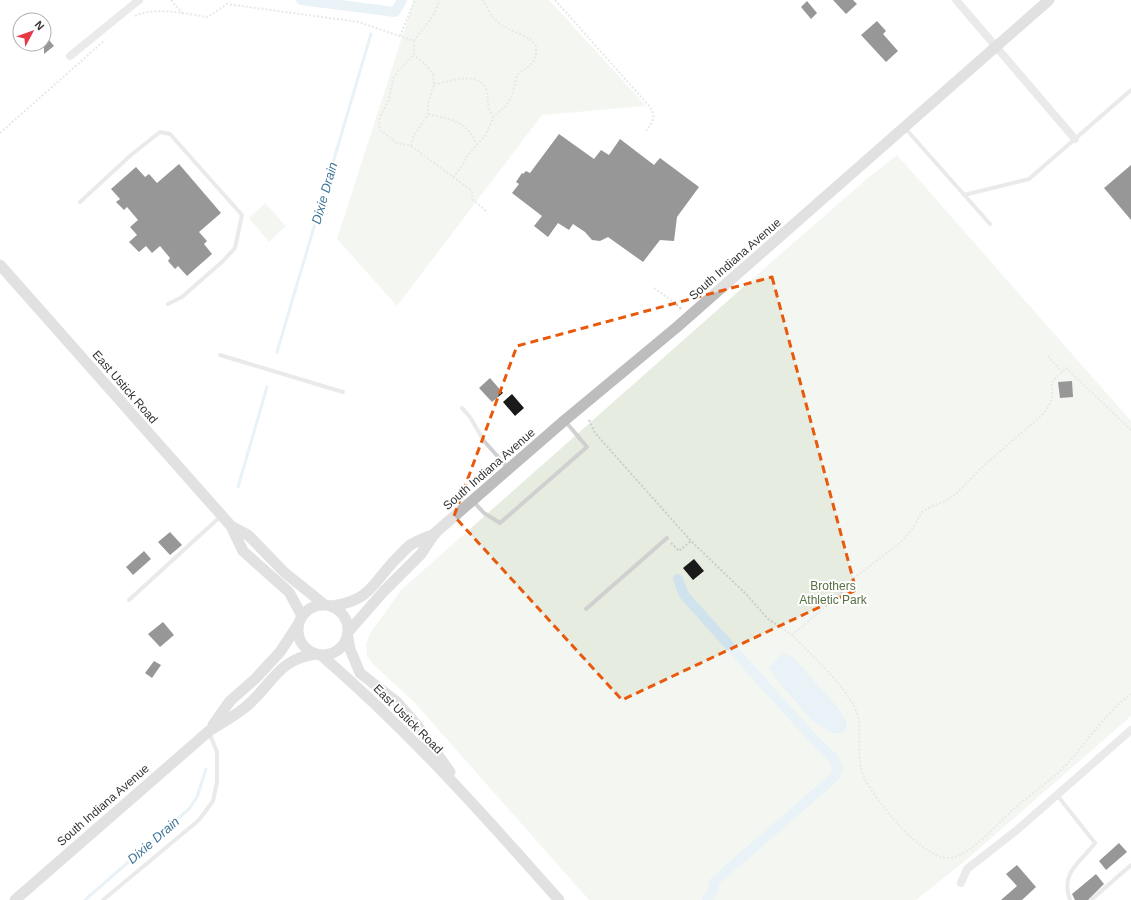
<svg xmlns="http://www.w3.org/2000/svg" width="1131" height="900" font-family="Arial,sans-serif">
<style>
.green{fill:#e6ecdf}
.water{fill:#cfe2ee}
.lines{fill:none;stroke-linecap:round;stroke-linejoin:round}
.stream{stroke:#cfe2ee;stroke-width:3}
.canal{stroke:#cfe2ee;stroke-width:10}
.building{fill:#1a1a1a}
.path{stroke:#cdcdcd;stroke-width:2;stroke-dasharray:2 2;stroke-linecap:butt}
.lane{stroke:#d0d0d0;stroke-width:4}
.street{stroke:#d0d0d0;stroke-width:8}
.secondary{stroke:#bdbdbd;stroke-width:11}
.marked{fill:none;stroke:#e8590c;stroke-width:3;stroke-dasharray:8 5;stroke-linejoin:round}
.labels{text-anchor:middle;stroke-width:4;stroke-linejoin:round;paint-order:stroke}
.street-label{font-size:12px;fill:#333;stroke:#fff}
.park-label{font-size:12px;fill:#56703f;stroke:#fff}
.water-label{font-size:13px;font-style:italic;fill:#3f7597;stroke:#fff}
</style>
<rect width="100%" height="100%" fill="#fff"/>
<path class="green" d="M414 0H549L646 106 542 115 397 306 337 239Z
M897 155 1131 421V716L965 861 916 900H589L413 701 374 665 367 656 366 644 371 632 401 590 775 259 868 178Z
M265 203 286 226 269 242 249 218Z"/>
<path class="water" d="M783 653 793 657 838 708 847 723 846 729 842 733H832L813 721 781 685 769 668Z"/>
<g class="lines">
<path class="stream" d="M277 352 371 34
M238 487 267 387
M85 900 189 809 197 797 206 769"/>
<path class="canal" d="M301 0 395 12 402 0
M678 579 684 595 816 742 832 757 838 767 835 776 830 781 715 881 713 890 707 900"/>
</g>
<path class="building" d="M833 0H853L857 4 846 14Z
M807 1 817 13 811 19 801 7Z
M877 21 886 31 883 34 898 51 886 62 861 35Z
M44 34 54 46 44 54Z
M559 134 594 159 601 150 609 155 620 139 654 165 660 158 699 187 677 217 674 241 660 240 643 262 608 237 600 241 592 240 585 232 573 224 569 230 558 223 548 237 534 226 542 216 512 193 519 184 516 182 522 173 523 174 526 171 530 173Z
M179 164 221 213 199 232 207 241 204 244 212 254 187 276 178 266 175 269 168 261 170 258 160 246 152 253 146 246 139 252 129 242 137 235 130 227 138 220 127 207 124 210 116 202 120 199 111 189 136 167 145 177 149 174 157 183Z
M1131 165V220L1104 188Z
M490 378 503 393 492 402 479 388Z
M1072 381 1073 397 1060 398 1058 382Z
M512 394 524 408 515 416 503 402Z
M170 532 182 545 170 555 158 542Z
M144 551 151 559 133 575 126 567Z
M694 559 704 571 693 580 683 568Z
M163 622 174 635 160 647 148 634Z
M154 661 161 665 152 678 145 673Z
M1119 843 1127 852 1106 870 1099 861Z
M1017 865 1036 887 1022 900H1001L1017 886 1006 874Z
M1096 874 1104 884 1088 900H1075L1072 894Z"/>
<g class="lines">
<path class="path" d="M171 0 183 14
M555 0 650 107C656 117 653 122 646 131
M135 16C156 6 186 14 208 17L227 4 359 22 414 41V55L399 70 393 79 389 99 379 120 380 130 397 143 411 146 472 191V199L486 211
M400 36 415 0
M414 41C423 27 436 17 439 0
M434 84C450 82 477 70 486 89 490 99 485 105 493 116
M428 114C452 120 466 120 477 145
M0 133 105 40
M411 146 413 137 428 114V104L434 84 433 74 424 63 414 55
M453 177 462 166 466 157 485 136 494 116 505 107 512 96 517 75 533 63 536 55V46L530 39 501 25 492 17 483 0
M654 288 675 303 681 309
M1048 356 1062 372
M589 420 595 433 691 541 747 595 768 619 792 635
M1131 430 1066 368 1051 383C1055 396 1050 406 1041 416L981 468 957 493 944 502 932 506 922 512 911 531 900 543 854 578 844 591 792 635C811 655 857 695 859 722 861 742 856 760 865 779 876 801 921 858 948 858 956 858 964 853 970 849 986 838 1000 821 1015 808 1032 793 1052 780 1068 763 1088 741 1106 712 1131 694
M671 543 679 551 691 541"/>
<path class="lane" d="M905 128 990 224
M964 195 1029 179 1131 90
M80 202 131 155 160 132 170 134 242 215 235 248 223 261 182 297 168 304
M220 355 343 392
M462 408 470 417 484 441 508 468
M473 501 484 513 500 523 587 447 565 421
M129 600 221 516
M586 609 667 538
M1057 795 1095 843C1080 863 1060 872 1070 900
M103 900 199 820 213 801 217 782V752L209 732
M1091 900 1131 865"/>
<path class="street" d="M956 0 1075 139
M70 56 139 0
M961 883 967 869 1017 830 1131 730"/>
<path class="secondary" d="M0 265 231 526 243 551 289 592 302 616
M231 526 248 535 285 573 325 605
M298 630a25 25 0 1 1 50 0a25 25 0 1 1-50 0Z
M331 606C373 601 373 580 401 554 404 551 408 546 412 544 419 540 427 537 435 534
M349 631 384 591 421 554 435 533 565 420 677 327 1049 0
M348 638 350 649 360 673 397 702 416 724 450 772
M322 656C408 730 484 815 559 900
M213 725 230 701 256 678 280 652 299 623
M15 900 209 731C220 724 233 717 243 709 271 688 276 659 316 654"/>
</g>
<path d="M0 0H1131V900H0ZM772 277 856 590 622 700 454 516 517 346Z" fill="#fff" fill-opacity=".55" fill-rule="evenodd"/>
<path class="marked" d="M772 277 856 590 622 700 454 516 517 346Z"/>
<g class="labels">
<g class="street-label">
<text transform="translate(735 259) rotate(-41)" y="4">South Indiana Avenue</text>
<text transform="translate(125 387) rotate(49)" y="4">East Ustick Road</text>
<text transform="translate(489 469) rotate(-41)" y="4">South Indiana Avenue</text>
<text transform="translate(408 719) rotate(45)" y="4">East Ustick Road</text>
<text transform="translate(103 805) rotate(-41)" y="4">South Indiana Avenue</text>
</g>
<g class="park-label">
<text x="833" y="590">Brothers<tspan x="833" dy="14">Athletic Park</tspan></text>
</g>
<g class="water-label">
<text transform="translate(324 193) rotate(-74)" y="5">Dixie Drain</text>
<text transform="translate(153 840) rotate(-41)" y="5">Dixie Drain</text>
</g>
</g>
<g transform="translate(32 32) rotate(49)"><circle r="19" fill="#ffffff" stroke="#adadad"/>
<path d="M0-3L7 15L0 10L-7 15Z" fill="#e63946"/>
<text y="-6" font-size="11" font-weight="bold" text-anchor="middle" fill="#333333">N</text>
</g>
</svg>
